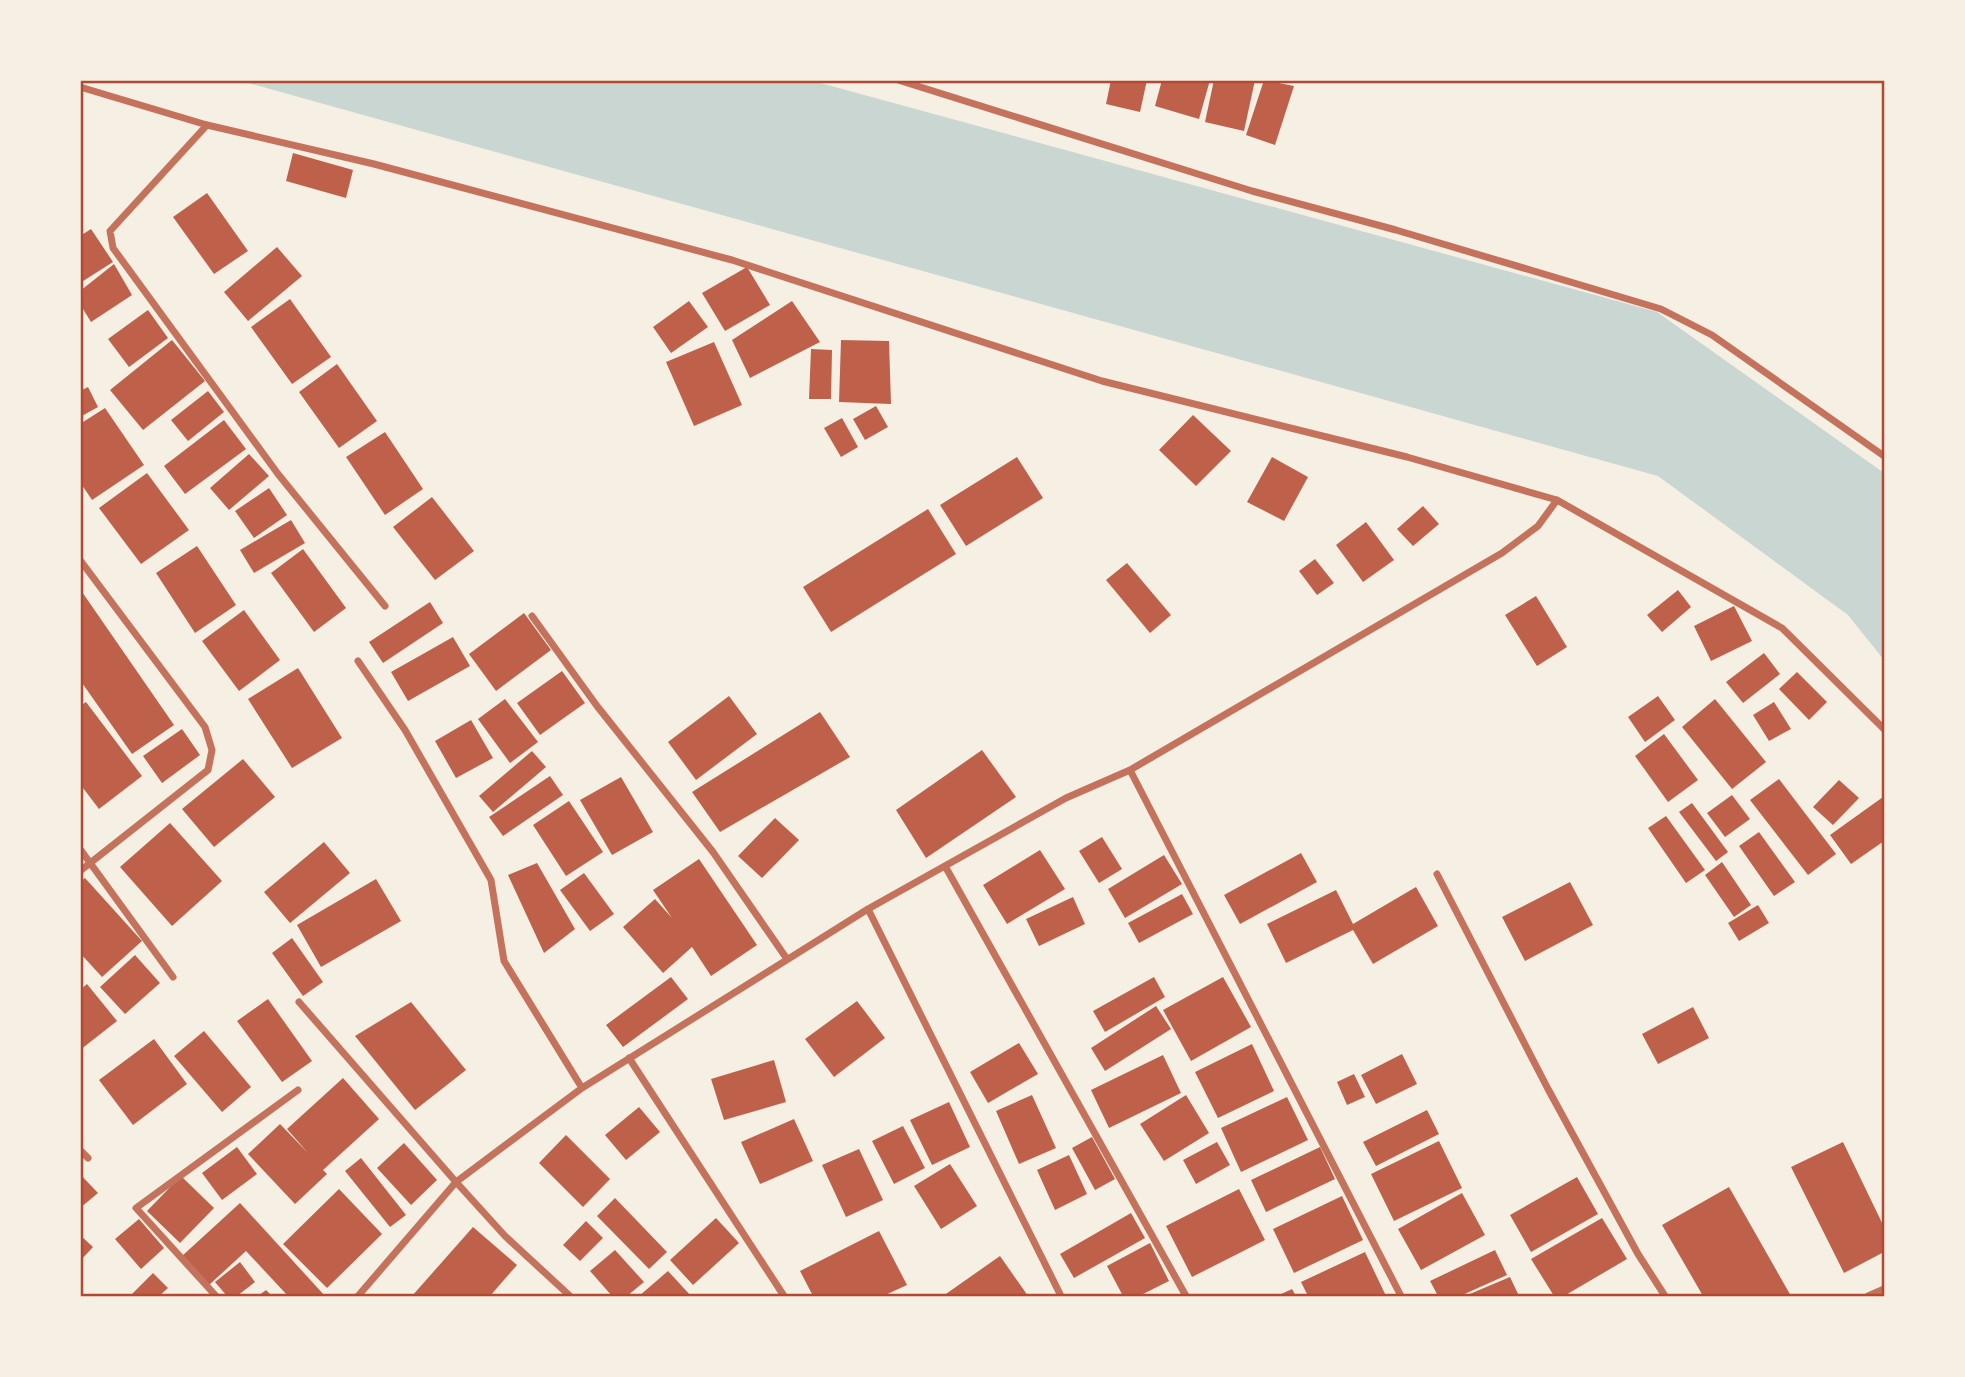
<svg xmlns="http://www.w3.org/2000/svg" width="1965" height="1377" font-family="'Source Serif 4',serif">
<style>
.water{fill:#c9d6d2}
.building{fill:#bf614a}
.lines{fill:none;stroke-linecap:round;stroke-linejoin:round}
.minor{stroke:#c5725c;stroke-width:7}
.neatline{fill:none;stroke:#b5482f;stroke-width:2.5}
</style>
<rect width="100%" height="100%" fill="#f6efe4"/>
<path class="water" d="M241 81H813L1657 312 1884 473V660L1848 615 1658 476Z"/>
<path class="building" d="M1111 80H1147L1140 112 1106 104Z
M1162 80H1210L1199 119 1155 106Z
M1214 80H1255L1244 131 1205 122Z
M1264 80 1294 86 1275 145 1246 135Z
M293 153 353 170 346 198 286 181Z
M207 193 248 251 214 274 173 217Z
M91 229 113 262 80 283V236Z
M277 247 302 276 248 321 224 292Z
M114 264 132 295 91 322 80 304V291Z
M747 267 770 305 725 331 702 293Z
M290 299 331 357 292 384 251 327Z
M689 301 708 327 671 353 653 327Z
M792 301 820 342 750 378 732 340Z
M148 310 168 338 129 367 108 339Z
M172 340 205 381 143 430 110 390Z
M841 340 889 341 891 404 839 402Z
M714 342 742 405 694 426 666 362Z
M811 349 832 350 831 399H809Z
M337 364 377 421 339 448 299 392Z
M88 387 98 407 80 417V391Z
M208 391 224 412 188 441 171 420Z
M876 406 888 427 865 440 853 419Z
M105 408 144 465 92 500 80 482V424Z
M1193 415 1231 451 1196 486 1159 450Z
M842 418 858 447 841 457 824 428Z
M224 420 246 449 185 494 164 466Z
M385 432 423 489 385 515 346 457Z
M249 454 269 476 229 510 210 488Z
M1017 457 1043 498 966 546 940 505Z
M1272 457 1308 477 1284 521 1247 502Z
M147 473 189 530 141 564 99 508Z
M269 488 287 515 254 538 235 511Z
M432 497 474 551 435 580 393 527Z
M1423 506 1439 524 1413 546 1397 529Z
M928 509 956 554 831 632 803 587Z
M291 520 305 543 254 573 240 550Z
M1366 522 1394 560 1363 582 1336 545Z
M197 546 236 605 195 633 156 573Z
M303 549 346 608 314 632 271 573Z
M1315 559 1334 583 1317 595 1299 571Z
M1127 563 1171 615 1150 633 1106 580Z
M80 589 174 725 132 754 80 680Z
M1678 590 1691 607 1662 632 1647 615Z
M1536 596 1567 647 1537 666 1505 615Z
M430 602 443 623 383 663 369 642Z
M1734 606 1752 641 1711 661 1694 626Z
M244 610 280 660 239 691 202 641Z
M524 613 551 650 496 691 469 654Z
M453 637 470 666 408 701 391 672Z
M1764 653 1780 674 1743 703 1726 682Z
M298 668 342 738 292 768 248 699Z
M562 671 585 703 540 735 517 703Z
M1797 672 1827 702 1809 720 1779 689Z
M729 696 757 734 696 780 668 742Z
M1658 696 1675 720 1645 742 1628 717Z
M505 699 538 742 510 763 478 719Z
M1715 699 1766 762 1732 789 1682 727Z
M86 702 142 776 99 809 80 784V706Z
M1774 702 1791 729 1769 741 1753 715Z
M820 712 850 757 720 832 692 792Z
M471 720 493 758 456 778 435 741Z
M182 729 200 755 162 783 143 756Z
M1664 734 1698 780 1668 802 1635 756Z
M982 750 1016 797 926 858 896 810Z
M532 751 546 767 493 812 479 796Z
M243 759 275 797 214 847 182 809Z
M550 776 563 795 503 836 489 817Z
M621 777 653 832 612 855 580 800Z
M1779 779 1836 854 1808 875 1750 800Z
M1839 780 1859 798 1833 825 1813 807Z
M1732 795 1750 819 1725 837 1707 813Z
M1883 797 1884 841 1851 864 1830 835Z
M569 801 603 852 566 876 533 825Z
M1692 803 1728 852 1716 861 1679 812Z
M1666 816 1705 870 1686 883 1648 828Z
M775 818 799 840 762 878 738 856Z
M170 823 222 881 172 926 120 867Z
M1759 832 1795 882 1774 896 1739 846Z
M1102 837 1122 869 1099 883 1079 851Z
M324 842 350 873 290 923 264 892Z
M1040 850 1065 889 1007 924 983 885Z
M1301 853 1317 882 1240 924 1224 895Z
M1164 855 1182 884 1125 918 1108 889Z
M699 859 757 945 711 976 692 947 663 973 623 927 655 899 672 918 653 890Z
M1722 862 1751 905 1734 917 1705 875Z
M537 863 575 929 544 953 508 875Z
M584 873 614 914 590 931 560 890Z
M85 878 142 941 102 977 80 953V882Z
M376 879 401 921 321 967 297 925Z
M1570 882 1593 925 1525 961 1502 917Z
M1416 887 1438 926 1373 964 1353 930 1286 963 1267 924 1336 890 1353 924Z
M1182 894 1193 914 1139 943 1128 923Z
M1073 897 1085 924 1039 946 1026 919Z
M1758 905 1769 923 1739 941 1728 923Z
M292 938 323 982 303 996 272 953Z
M135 955 160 983 125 1014 100 987Z
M671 977 688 999 623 1047 606 1025Z
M1154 977 1165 997 1105 1032 1093 1011Z
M1223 977 1251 1027 1191 1061 1163 1010Z
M87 984 117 1021 80 1050V990Z
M268 999 312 1061 282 1082 237 1021Z
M857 1001 885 1038 834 1077 805 1039Z
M411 1002 466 1070 415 1110 355 1036Z
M1156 1006 1171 1029 1105 1071 1091 1048Z
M1693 1007 1709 1038 1658 1064 1642 1034Z
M204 1031 251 1087 222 1112 174 1056Z
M154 1039 187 1084 133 1125 99 1080Z
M1019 1043 1038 1074 988 1103 970 1072Z
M1252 1044 1274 1091 1218 1118 1195 1072Z
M1402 1054 1417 1084 1376 1104 1361 1075Z
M1163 1055 1181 1093 1109 1128 1091 1090Z
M774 1060 786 1102 724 1120 711 1079Z
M1354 1074 1365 1097 1347 1105 1337 1082Z
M343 1078 379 1119 323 1170 327 1174 295 1204 248 1154 280 1124 308 1153 287 1129Z
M1032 1095 1056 1148 1019 1164 996 1111Z
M1186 1095 1209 1133 1164 1161 1140 1124Z
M1287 1097 1308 1140 1241 1172 1221 1128Z
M949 1102 970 1147 932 1165 910 1120Z
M639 1107 660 1132 626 1160 605 1135Z
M1427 1110 1439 1134 1376 1166 1363 1142Z
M794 1119 813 1161 760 1184 741 1142Z
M903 1126 925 1168 894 1184 872 1141Z
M566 1135 610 1179 583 1207 539 1163Z
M1092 1137 1115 1179 1095 1190 1072 1148Z
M1439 1141 1462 1188 1394 1221 1371 1174Z
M1217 1142 1230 1165 1196 1184 1183 1160Z
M1843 1142 1884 1227V1252L1844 1273 1791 1167Z
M404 1143 437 1180 411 1205 377 1168Z
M237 1147 257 1174 222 1200 202 1173Z
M1320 1147 1335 1179 1266 1212 1251 1180Z
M859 1149 883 1200 846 1217 822 1165Z
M1069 1155 1087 1194 1055 1210 1037 1170Z
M361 1158 406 1215 390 1227 345 1171Z
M950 1164 977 1206 941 1229 914 1186Z
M80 1174 98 1193 80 1208Z
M181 1176 214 1208 180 1243 147 1211Z
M1577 1177 1598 1214 1531 1252 1510 1215Z
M1729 1187 1791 1296H1703L1662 1225Z
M339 1189 382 1234 327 1288 283 1244Z
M1239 1189 1265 1240 1192 1277 1166 1226Z
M1462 1193 1485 1235 1421 1270 1398 1229Z
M1342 1196 1363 1240 1294 1273 1273 1229Z
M615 1198 667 1252 649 1269 597 1216Z
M240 1203 325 1296H288L246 1251 209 1285 182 1256Z
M1131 1213 1145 1238 1074 1278 1060 1254Z
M716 1218 739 1243 693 1285 670 1260Z
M1602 1218 1627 1259 1564 1296H1554L1531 1259Z
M139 1219 164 1248 141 1269 115 1239Z
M586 1221 603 1238 580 1261 563 1245Z
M473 1227 517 1265 490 1296H412Z
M879 1231 907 1285 883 1296H813L800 1271Z
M80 1235 93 1247 80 1261Z
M1150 1243 1169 1281 1139 1296H1123L1107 1266Z
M615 1250 644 1282 627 1296H612L590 1271Z
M1495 1250 1507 1275 1460 1296H1438L1430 1281Z
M1365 1252 1386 1296H1308L1301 1282Z
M1000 1256 1028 1296H943Z
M240 1262 255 1282 237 1296H227L215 1282Z
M668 1271 691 1296H639Z
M153 1273 168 1288 159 1296H130Z
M1510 1277 1519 1296H1465Z
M1292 1289 1296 1296H1277Z
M266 1290 272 1296H258Z"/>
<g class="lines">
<path class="minor" d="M898 80 1252 191 1396 230 1661 309 1712 335 1884 456
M80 87 207 125 374 164 732 260 1102 381 1407 457 1557 500 1782 628 1884 729
M207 125 110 231 113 248 278 474 385 606
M80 560 205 727 212 750 208 770 80 871
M532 616 597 706 713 852 787 959
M358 661 405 730 491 880 504 961 582 1088
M1130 770 1401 1296
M80 849 173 977
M945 866 1186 1296
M1437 874 1548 1089 1638 1254 1665 1296
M868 909 1061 1296
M299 1002 456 1182 582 1088 868 909 1066 798 1130 770 1502 553 1538 526 1557 500
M629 1058 784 1296
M80 1150 88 1158
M216 1296 136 1208 298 1090
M358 1296 456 1182 505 1236 570 1296
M1868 1296 1884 1289"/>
</g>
<rect width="1965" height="1377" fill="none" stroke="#f6efe4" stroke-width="164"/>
<rect x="82" y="82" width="1801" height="1213" class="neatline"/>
</svg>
